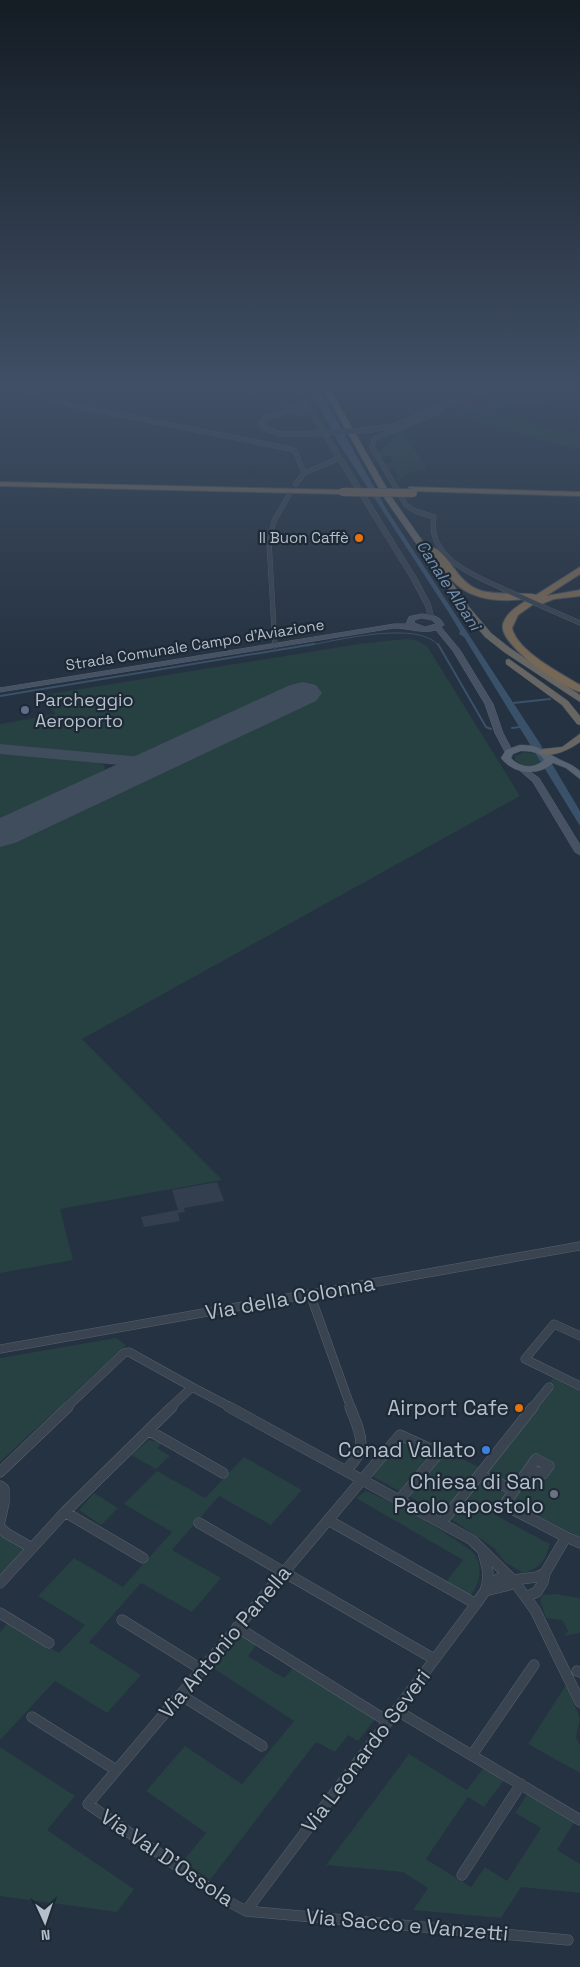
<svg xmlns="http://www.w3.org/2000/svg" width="580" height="1967" font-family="'Space Grotesk',sans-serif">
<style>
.airport{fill:#333f4e}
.green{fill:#274042}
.water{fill:#3a516a}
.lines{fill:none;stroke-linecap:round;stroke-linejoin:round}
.stream-far1{stroke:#3a516a;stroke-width:1}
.stream{stroke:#3a516a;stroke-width:2}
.taxiway{fill:#404d5c;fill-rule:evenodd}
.runway{fill:#404d5c;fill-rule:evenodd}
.minor-far2-casing{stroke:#57626e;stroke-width:5}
.minor-far1-casing{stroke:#57626e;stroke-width:9}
.minor-casing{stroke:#57626e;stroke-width:11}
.tertiary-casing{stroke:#57626e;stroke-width:6}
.secondary-casing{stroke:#57626e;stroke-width:1}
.primary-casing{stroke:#424d5a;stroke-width:1}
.trunk-casing{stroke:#444f5b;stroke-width:1}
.motorway-casing{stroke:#444f5b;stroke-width:2}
.minor-far2{stroke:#394450;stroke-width:4.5}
.minor-far1{stroke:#394450;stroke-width:8}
.minor{stroke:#394450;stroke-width:10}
.tertiary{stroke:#394450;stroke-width:5.5}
.secondary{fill:#475364;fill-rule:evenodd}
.primary{fill:#576370;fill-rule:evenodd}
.trunk{fill:#676663;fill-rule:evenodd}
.motorway{fill:#776856;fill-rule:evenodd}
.minor-bridge-casing{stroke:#57626e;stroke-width:5;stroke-linecap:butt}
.tertiary-bridge-casing{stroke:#57626e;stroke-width:6;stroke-linecap:butt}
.motorway-bridge-casing{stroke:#444f5b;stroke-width:9;stroke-linecap:butt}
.minor-bridge{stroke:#394450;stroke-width:4.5}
.tertiary-bridge{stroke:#394450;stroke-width:5.5}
.motorway-bridge{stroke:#776856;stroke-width:8}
.food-dot{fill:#e8710a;stroke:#1e2936;stroke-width:2}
.service-dot{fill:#5c6f8a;stroke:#1e2936;stroke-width:2}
.shop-dot{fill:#3f7fe0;stroke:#1e2936;stroke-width:2}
.worship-dot{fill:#6b7280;stroke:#1e2936;stroke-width:2}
.labels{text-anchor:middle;stroke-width:4.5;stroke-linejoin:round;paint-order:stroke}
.far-poi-label{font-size:15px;fill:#b5bfcb;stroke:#1e2936;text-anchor:end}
.far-street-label{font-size:15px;fill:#b5bfcb;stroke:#1e2936}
.far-water-label{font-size:16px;font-style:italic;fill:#7591af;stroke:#1e2936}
.poi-label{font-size:18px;fill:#b5bfcb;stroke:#1e2936;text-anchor:start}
.near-street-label{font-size:21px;fill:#b5bfcb;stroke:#1e2936}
.near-poi-label{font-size:21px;fill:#b5bfcb;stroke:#1e2936;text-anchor:end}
</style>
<rect width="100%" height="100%" fill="#253241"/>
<path class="airport" d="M217 1182 224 1201 184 1208 185 1212 178 1213 180 1221 144 1227 141 1217 178 1210 172 1190Z"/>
<path class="green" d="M511 389H514L551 398 539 405 517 400 504 408 492 406 505 398 499 396Z
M470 406 580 436V447L576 449 453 415Z
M402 430 427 469 408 472 402 479 397 480 395 478 399 477 394 468H389L386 463 392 462 390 458H392V456L379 457 378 453Z
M406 639 416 640 427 646 520 796 82 1039 222 1180 60 1209 73 1260 0 1273V753L97 761 104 765 105 770 132 757 0 746V724L55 714 44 695 358 644Z
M525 752 537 754 541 761C534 768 522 767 515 760V756Z
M116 1338 126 1345 0 1462V1358Z
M553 1378 580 1391V1537L507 1502 497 1516 550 1544C544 1562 541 1568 523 1573L505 1562 494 1548 454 1521 370 1475 403 1437 441 1457 446 1451 483 1469Z
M149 1440 162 1443 157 1448 170 1456 156 1469 131 1455Z
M244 1457 302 1490 271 1525 219 1496 172 1550 221 1578 192 1612 141 1583 89 1642 141 1675 107 1713 55 1681 0 1740V1632L9 1622 59 1653 85 1625 38 1596 74 1558 123 1587 172 1532 124 1504 157 1471 205 1498Z
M366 1491C382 1496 469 1544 476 1556 483 1571 479 1584 470 1596L446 1582 463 1560 356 1498Z
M94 1493 118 1508 101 1525 79 1510Z
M0 1520 1 1524 29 1544 0 1576Z
M555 1594 580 1598V1633L564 1636 568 1631 562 1620 546 1618 540 1601 543 1595Z
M241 1635 257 1644 248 1656 284 1678 293 1668 376 1718 358 1741 348 1735 335 1752 316 1742 210 1880 183 1861 206 1833 146 1791 185 1746 242 1784 294 1721 213 1668Z
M566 1685 580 1718 576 1737 580 1746V1773L528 1744Z
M0 1747 75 1796 47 1830 134 1889 117 1912 0 1896Z
M409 1754 467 1790 484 1767 505 1779 484 1807 468 1797 426 1859 471 1887 485 1867 507 1881 541 1828 515 1813 528 1793 575 1821 557 1850 580 1864V1893L521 1887 501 1918 413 1910 428 1888 403 1872 326 1865Z"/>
<path class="water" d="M309 389H319L387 510 539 742 580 811V826L464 637 459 634 460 631 449 613 340 445Z"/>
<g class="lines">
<path class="stream-far1" d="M306 646C334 641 420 619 439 646"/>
<path class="stream" d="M438 644 486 727 491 729
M0 696 314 644
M513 703 550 699
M512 728 520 727"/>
<path class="taxiway" d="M0 744 152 758 158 760 160 763 158 766 152 768 0 754Z"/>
<path class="runway" d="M303 682 316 685 322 693 316 701 15 843 0 847V818L290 685Z"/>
<g class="minor-far2-casing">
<path id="minor-far2" d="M22 389 75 406 291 449 295 451 304 473
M299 389 308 408
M435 410 439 412 374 439 372 447 406 505 415 511 434 517C426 559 478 577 508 591
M296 484 304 473 340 458
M548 609 580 623
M275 646 269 542 274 521 289 495"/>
</g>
<g class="minor-far1-casing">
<path id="minor-far1" d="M310 1294 351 1408
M580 1336 554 1324 525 1359 580 1386
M0 1349 580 1246
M192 1387 232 1408
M66 1408 124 1353 129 1352 192 1387 170 1408
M532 1408 549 1387"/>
</g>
<g class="minor-casing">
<path id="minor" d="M229 1407 472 1540 513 1580 535 1610 580 1702
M148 1430 223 1473
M529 1469 543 1474 549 1466 536 1459 506 1502 510 1508 566 1537
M346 1470C370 1448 360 1433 350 1407
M0 1472 68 1407
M480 1475 514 1490
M0 1486 4 1489V1503L0 1521
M400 1499 439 1453 400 1435 88 1804 229 1902 246 1911 568 1940
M65 1512 143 1558
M328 1520 476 1604
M442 1522 533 1407
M199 1523 434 1659
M0 1527 6 1533 32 1548
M483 1552 488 1572 487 1584
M513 1580 537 1577 545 1573
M0 1583 65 1512 172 1407
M485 1591 509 1585 513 1580
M526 1597 537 1592 543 1582 545 1573 566 1537 580 1543
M0 1613 49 1643
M122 1620 201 1669
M237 1627 387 1721
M577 1671 580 1672
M181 1695 262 1746
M396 1710 580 1820
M32 1717 116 1770
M472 1755 534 1665
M462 1875 521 1784
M246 1911 476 1604 485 1591 487 1584 500 1578 512 1580"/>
</g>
<g class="tertiary-casing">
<path id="tertiary" d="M301 407 310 410 300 413 293 410Z
M294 408 267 418 262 422 263 427 279 434H306
M310 410 413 577 428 605 431 617
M368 430 395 426 483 389"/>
</g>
<g class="secondary-casing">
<path id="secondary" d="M422 614C431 615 440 615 444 625L441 627 460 650 493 704 503 733 513 752 512 754 509 755 505 752 495 733 485 704 453 651 436 630C422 634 408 628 394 628L0 692V688L394 624H406L409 617ZM422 618 432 620 436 624 425 627 414 623 415 620Z
M522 766 539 778 580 845V855L575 852 533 782 518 769Z"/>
</g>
<g class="primary-casing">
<path id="primary" d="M520 745C540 745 539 749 555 757 564 762 572 764 580 771V779L566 768 553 763C538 777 513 774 501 758L506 750ZM521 751C530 751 540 752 544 760 534 769 520 768 511 758L513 754Z"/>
</g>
<g class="trunk-casing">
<path id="trunk" d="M323 389H330L393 499 470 608 491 633 510 648 580 695V702L504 652 485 637 464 612 385 499Z
M509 659 568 701 580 716V725L577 724 562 705 506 664V660Z
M580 734V742C571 749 549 760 538 752L543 749 562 747Z"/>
</g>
<g class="motorway-casing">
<path id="motorway" d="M0 482 343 490 347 492 343 494 0 486Z
M409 487 580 492V496L412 491H409Z
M434 548C449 554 457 582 479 590 493 596 532 592 536 595L580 567V574L546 596 580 590V596L554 599 539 605 535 603 518 615 512 628C517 651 560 673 580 685V692C562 687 498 645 503 624 507 611 521 604 531 598 507 602 477 602 457 585 446 575 438 562 430 551Z"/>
</g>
<use href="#minor-far2" class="minor-far2"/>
<use href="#minor-far1" class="minor-far1"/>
<use href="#minor" class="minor"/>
<use href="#tertiary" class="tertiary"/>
<use href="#secondary" class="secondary"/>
<use href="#primary" class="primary"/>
<use href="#trunk" class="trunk"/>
<use href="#motorway" class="motorway"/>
<g class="minor-bridge-casing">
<path id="minor-bridge" d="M508 591 548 609"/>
</g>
<g class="tertiary-bridge-casing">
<path id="tertiary-bridge" d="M306 434 368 430"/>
</g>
<g class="motorway-bridge-casing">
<path id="motorway-bridge" d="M343 492 413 493"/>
</g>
<use href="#minor-bridge" class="minor-bridge"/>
<use href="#tertiary-bridge" class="tertiary-bridge"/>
<use href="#motorway-bridge" class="motorway-bridge"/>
</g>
<linearGradient id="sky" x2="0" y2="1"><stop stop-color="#141c24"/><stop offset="0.58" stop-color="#404f65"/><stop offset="1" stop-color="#404f65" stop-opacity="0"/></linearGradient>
<rect width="580" height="665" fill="url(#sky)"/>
<g class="food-dot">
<circle cx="359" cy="538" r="5"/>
<circle cx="519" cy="1408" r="5"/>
</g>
<circle class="service-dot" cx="25" cy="710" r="5"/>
<circle class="shop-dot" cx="486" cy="1450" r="5"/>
<circle class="worship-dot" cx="554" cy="1494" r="5"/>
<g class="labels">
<g class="far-poi-label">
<text x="349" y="543">Il Buon Caffè</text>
</g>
<g class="far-street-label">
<text transform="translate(195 645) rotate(-9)" y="5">Strada Comunale Campo d'Aviazione</text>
</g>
<g class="far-water-label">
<text transform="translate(449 585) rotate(57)" y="6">Canale Albani</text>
</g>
<g class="poi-label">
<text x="35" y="706">Parcheggio<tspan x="35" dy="21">Aeroporto</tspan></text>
</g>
<g class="near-street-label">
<text transform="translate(290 1298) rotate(-10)" y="7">Via della Colonna</text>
<text transform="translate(225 1642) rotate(-50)" y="7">Via Antonio Panella</text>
<text transform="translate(366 1751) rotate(-53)" y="7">Via Leonardo Severi</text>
<text transform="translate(167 1858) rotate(34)" y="7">Via Val D'Ossola</text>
<text transform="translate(407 1925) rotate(5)" y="7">Via Sacco e Vanzetti</text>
</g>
<g class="near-poi-label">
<text x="509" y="1415">Airport Cafe</text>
<text x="476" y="1457">Conad Vallato</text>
<text x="544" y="1489">Chiesa di San<tspan x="544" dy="24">Paolo apostolo</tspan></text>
</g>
</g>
<g transform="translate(45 1922) rotate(177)" stroke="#1e2936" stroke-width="4" paint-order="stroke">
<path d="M0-4L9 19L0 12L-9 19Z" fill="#b5bfcb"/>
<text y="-8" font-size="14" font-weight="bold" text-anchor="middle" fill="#b5bfcb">N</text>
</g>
</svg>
